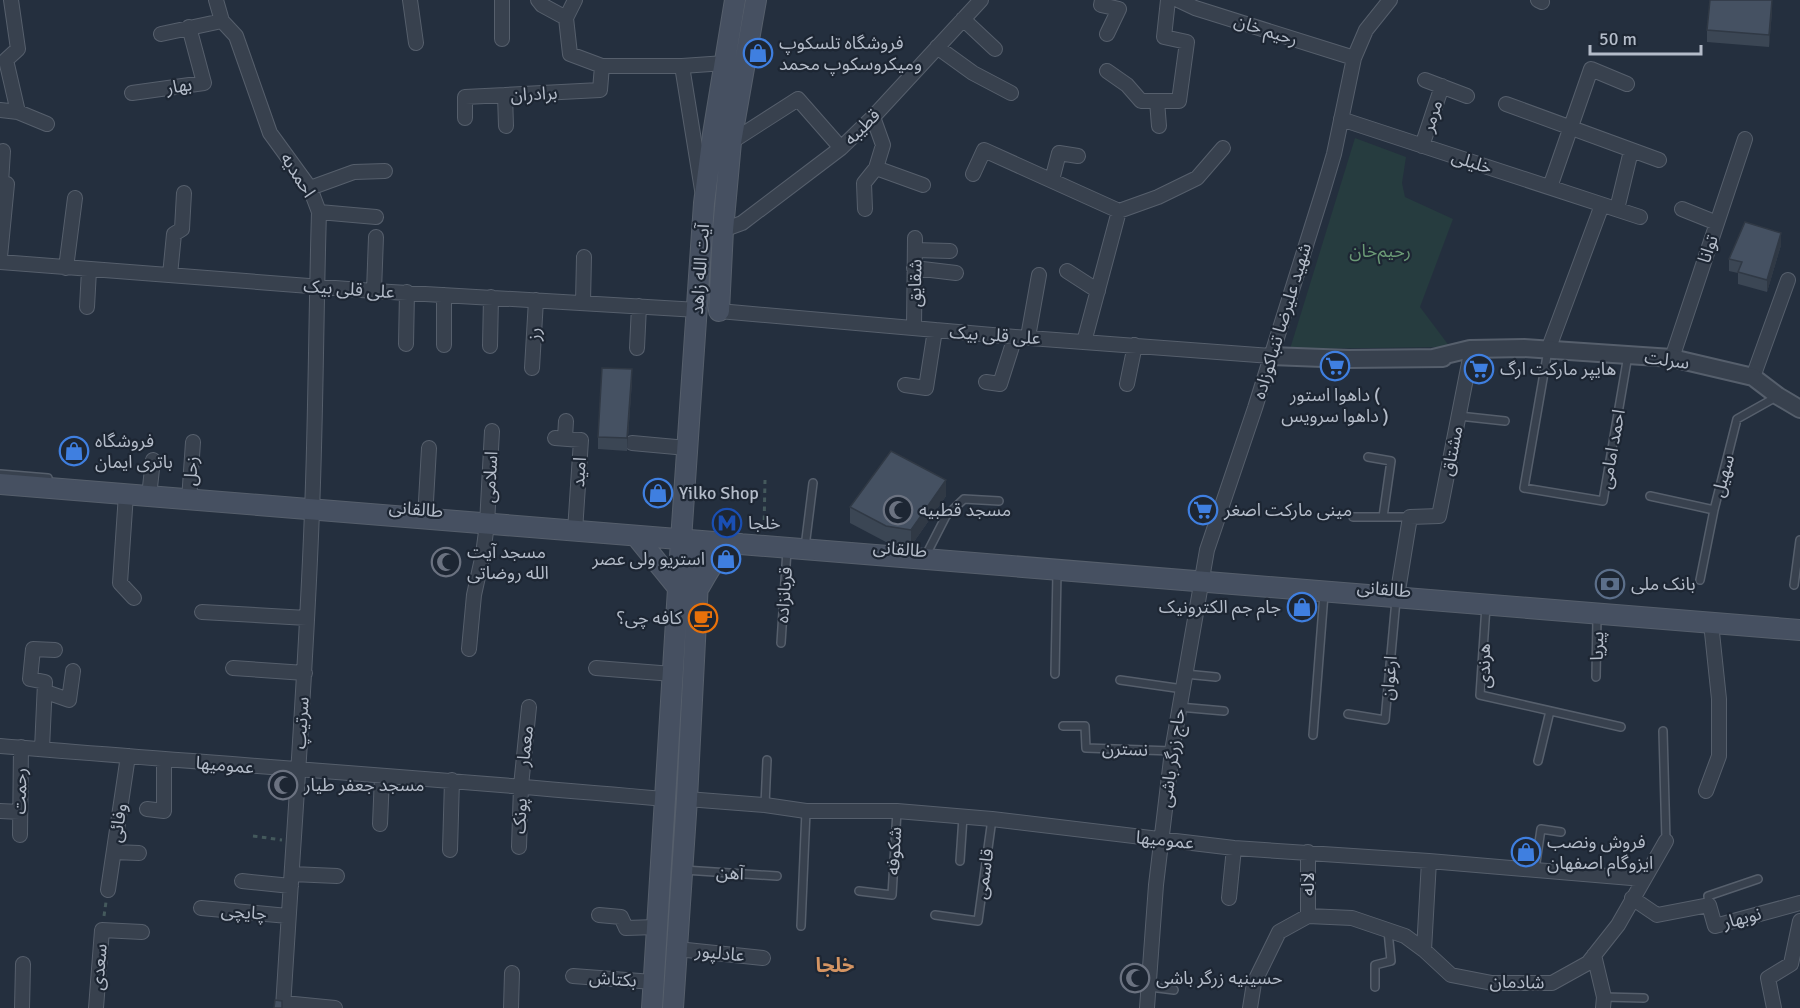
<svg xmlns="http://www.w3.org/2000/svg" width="1800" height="1008" font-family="Signika,'Noto Sans Arabic',sans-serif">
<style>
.green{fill:#263c3f}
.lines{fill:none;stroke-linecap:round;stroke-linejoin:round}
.service-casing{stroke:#565f6c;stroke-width:10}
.minor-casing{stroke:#565f6c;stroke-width:16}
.tertiary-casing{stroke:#565f6c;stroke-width:20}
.secondary-casing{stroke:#565f6c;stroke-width:22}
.path{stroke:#44595c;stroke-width:3;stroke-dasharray:4.5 4.5;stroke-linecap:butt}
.service{stroke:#38414e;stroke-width:7}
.minor{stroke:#38414e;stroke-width:14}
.tertiary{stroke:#38414e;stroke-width:16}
.secondary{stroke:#465061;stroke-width:20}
.wall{fill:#3b4654}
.shaded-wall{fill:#303945}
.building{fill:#455162;stroke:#303945;stroke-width:1.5}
.labels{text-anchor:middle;stroke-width:4.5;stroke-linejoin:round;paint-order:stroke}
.street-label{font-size:18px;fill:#b4bcc9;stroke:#1d2633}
.poi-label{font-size:18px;fill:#b4bcc9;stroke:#1d2633;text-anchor:start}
.park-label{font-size:18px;fill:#6b9a76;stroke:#1d2633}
.neighbourhood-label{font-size:20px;font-weight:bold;fill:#d59563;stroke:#1d2633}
</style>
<rect width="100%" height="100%" fill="#242f3e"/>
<path class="green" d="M1355 138 1406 157 1402 183 1405 197 1453 219 1420 307 1450 347 1290 349Z"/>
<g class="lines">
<g class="service-casing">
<path id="service" d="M1548 350 1524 488 1603 501 1628 355
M1459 416 1505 421
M1368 457 1391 461 1383 517
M0 474 48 478
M1650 496 1714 510
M1353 517H1410
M805 547 813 483
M925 557 946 516 964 499 999 501
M1700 580 1714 510 1737 419 1778 396
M1794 585 1800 540
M1486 606 1480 695 1621 727
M781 643 787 550
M1055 674 1057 572
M1185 674 1216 677
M1596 677 1597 617
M1120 680 1183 689
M1179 707 1224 711
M1348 714 1385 720 1396 600
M1063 726H1085L1086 748 1172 751
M1663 731 1666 841
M1313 735 1324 594
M1538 761 1550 711
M765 805 767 760
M960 861 963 817
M1535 869 1541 829 1561 832
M684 870 777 876
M859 891 892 895 897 811
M1709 905 1708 896 1758 879
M935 915 978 921 992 819
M801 926 806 811
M1150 987 1174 990
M1375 987V965L1391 961 1388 931
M1604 997 1644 998"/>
</g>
<g class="minor-casing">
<path id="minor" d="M11 0 18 49 6 60 18 112 47 124
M216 0 222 21 236 36 270 133 310 188 319 212C316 312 316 412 312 511 306 677 293 842 283 1008
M410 0 416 43
M502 0V39
M538 0 542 5 566 18 570 54 602 66H682
M1102 0 1101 5 1119 9 1107 34
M1178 0 1195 8 1354 58
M1538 0 1542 2
M566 18 575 0
M963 19 995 49
M161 34 222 21
M937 47 973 73 1011 93
M1107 71 1127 85 1141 101H1179L1187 42 1164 37 1168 0
M1425 80 1467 96
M132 93 204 83 189 27
M505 95 506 126
M1157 101 1159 126
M1506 104 1659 160
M0 110 18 112
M465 118V97L600 90 602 66
M1341 119 1640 217
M731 142 798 99 841 148
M1422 146 1442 86
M876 168 923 185
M973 174 984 150 1119 211 1158 197 1197 178 1223 148
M1052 180 1059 153 1078 156
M1550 187 1591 69 1627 84
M310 188 354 172 385 171
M702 190 682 66 725 63
M865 209 864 183 876 168 883 145 873 117
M1617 209 1631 151
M1682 209 1717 223
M319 212 376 217
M723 230 742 223 841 148 873 117 981 0
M915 250 950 251
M0 257 7 184 1 183 3 151
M0 262 374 291 698 310
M66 268 75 198
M914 268 956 273
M1067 271 1098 291
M170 275 174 234 182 229 184 193
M374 291 376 237
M583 302 584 257
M87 307 89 270
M719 311 1015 337 1271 356
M914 328 915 238
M1028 337 1039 275
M1084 342 1119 211
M406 344 407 292
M444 345V295
M490 346 491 297
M637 348 639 306
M1548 350 1602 205
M1672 358 1745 139
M532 368 536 300
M1753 377 1788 280
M986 382 1000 384 1015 337
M1127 384 1135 345
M905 385 926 388 935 330
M555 438 581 440 575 531
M565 438 566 421
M632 443 687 448
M126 494 120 583 134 598
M149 496 153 460
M189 500 193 442
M425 519 429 448
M1397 597 1410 517 1439 516 1470 358
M202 612 307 618
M469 649 474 595 483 554 487 524 492 431
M233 668 305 673
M596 668 673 674
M46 692 69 700 73 671
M0 746C221 764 443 779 665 799
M42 749 45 682 30 679 33 649 55 650
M1706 791 1719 756V699L1711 623
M687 799 765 805 806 811H897L992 819 1234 848 1429 861 1643 879
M147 809 164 811V760
M0 811 20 812
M380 824 382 776
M20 835 21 747
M519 847 521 786 529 707
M450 850 452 780
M114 852 139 853
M1308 852V916
M292 874 337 876
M242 881 291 886
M108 890 128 756
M1229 898 1234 848
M1632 898 1657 915 1709 905 1715 926 1800 903
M201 908 288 916
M599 915 621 917 626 928 656 927
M677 949 763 958
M1424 950 1429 861
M1594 955 1604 997 1603 1008
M573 976 653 982
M284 1003 335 1008
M22 1008 23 964
M96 1008 102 930 142 932
M511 1008 512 973
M1147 1008 1156 885 1172 751 1207 550 1255 408 1323 191 1334 154 1354 58 1366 30 1390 0
M1250 1008 1254 983 1279 932 1308 916 1352 918 1405 936 1424 950 1451 975 1492 983H1552L1588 963 1618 925 1666 841
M1774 1008 1768 978 1791 964 1800 921"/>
</g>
<g class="tertiary-casing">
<path id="tertiary" d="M1271 356 1349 359 1443 358
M1433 358 1470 349 1524 348 1672 358 1753 377 1778 396 1800 409"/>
</g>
<g class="secondary-casing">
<path id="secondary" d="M719 311 723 230 731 142 756 0
M0 484 1800 630
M636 536 679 589
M700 586C710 568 719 550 740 544
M652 1008 681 540 704 203 713 134 735 0
M673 1008 687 799 700 542"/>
</g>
<path class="path" d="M764 529 765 480
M253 836 282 840
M104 916 106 902"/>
<use href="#service" class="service"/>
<use href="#minor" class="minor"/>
<use href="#tertiary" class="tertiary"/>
<use href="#secondary" class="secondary"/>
</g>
<path class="wall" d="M1772 11 1769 47 1707 42V30Z
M1781 245 1767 292 1738 284V273L1729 271V259Z
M632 381 627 451 598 449V437Z
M946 496 911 546 886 542 850 523V507Z"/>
<path class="shaded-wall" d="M1772 0V11L1769 47V35Z
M1781 233V245L1767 292V280Z
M632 369V381L627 451V438Z
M946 480V496L911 546V530Z"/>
<path class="building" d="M1710 0H1772L1769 35 1707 30Z
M1745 222 1781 233 1767 280 1738 272 1742 262 1729 259Z
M602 368 632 369 627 438 598 437Z
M891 451 946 480 911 530 886 526 850 507Z
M275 1000 282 1001V1008H274Z"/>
<defs>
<g id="shop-ring" transform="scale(1.5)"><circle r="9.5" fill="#1d2633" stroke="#3f7fe0" stroke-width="1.5"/><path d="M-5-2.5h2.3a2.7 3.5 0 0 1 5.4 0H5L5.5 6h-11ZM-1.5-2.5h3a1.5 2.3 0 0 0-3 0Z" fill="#3f7fe0"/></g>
<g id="supermarket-ring" transform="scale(1.5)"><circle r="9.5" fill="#1d2633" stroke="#3f7fe0" stroke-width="1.5"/><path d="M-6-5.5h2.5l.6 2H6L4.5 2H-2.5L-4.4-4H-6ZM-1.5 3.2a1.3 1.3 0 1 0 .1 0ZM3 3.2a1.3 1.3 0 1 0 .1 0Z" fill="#3f7fe0"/></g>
<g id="mosque-ring" transform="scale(1.5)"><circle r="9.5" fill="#1d2633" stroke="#6b7280" stroke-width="1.5"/><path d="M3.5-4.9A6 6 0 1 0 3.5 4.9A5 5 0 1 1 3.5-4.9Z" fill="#6b7280"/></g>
<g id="metro-ring" transform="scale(1.5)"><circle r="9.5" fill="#1d2633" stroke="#1a4fb4" stroke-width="1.5"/><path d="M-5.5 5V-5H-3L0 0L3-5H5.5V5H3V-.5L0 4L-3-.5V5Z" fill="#1a4fb4"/></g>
<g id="bank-ring" transform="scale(1.5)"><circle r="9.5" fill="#1d2633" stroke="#5c6f8a" stroke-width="1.5"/><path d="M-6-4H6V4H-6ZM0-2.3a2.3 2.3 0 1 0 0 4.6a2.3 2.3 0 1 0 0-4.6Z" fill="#5c6f8a"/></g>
<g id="cafe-ring" transform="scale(1.5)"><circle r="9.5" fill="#1d2633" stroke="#e8710a" stroke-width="1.5"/><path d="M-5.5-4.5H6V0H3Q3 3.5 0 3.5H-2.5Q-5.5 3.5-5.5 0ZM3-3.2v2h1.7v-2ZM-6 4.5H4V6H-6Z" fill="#e8710a"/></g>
</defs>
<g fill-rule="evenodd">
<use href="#shop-ring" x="758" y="53"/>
<use href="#supermarket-ring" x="1335" y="366"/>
<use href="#supermarket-ring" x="1479" y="369"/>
<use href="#shop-ring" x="74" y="451"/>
<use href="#shop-ring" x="658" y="493"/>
<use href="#mosque-ring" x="898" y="510"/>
<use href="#supermarket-ring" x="1203" y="510"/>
<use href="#metro-ring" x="727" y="523"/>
<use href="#shop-ring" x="726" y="559"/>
<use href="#mosque-ring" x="446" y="562"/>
<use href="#bank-ring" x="1610" y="584"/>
<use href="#shop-ring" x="1302" y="607"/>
<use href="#cafe-ring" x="703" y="618"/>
<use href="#mosque-ring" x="283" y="785"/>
<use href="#shop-ring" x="1526" y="852"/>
<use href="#mosque-ring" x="1135" y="978"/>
</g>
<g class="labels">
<g class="street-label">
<text transform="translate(1266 30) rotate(18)" y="6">رحیم خان</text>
<text transform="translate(179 86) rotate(-9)" y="6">بهار</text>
<text transform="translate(534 94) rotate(-3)" y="6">برادران</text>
<text transform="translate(1432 116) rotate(-72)" y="6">مرمر</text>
<text transform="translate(862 127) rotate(-45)" y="6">قطیبه</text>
<text transform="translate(1472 162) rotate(18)" y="6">خلیلی</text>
<text transform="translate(298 175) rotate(58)" y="6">احمدیه</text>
<text transform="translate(1708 249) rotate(-71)" y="6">توانا</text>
<text transform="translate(700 269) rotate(-86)" y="6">آیت الله زاهد</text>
<text transform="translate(915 283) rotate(-89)" y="6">شقایق</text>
<text transform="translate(349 289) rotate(4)" y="6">علی قلی بیک</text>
<text transform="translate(1282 321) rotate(-73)" y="6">شهید علیرضا تنباکوزاده</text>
<text transform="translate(534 334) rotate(-87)" y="6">رز</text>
<text transform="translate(995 335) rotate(4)" y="6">علی قلی بیک</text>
<text transform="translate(1667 360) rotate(8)" y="6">سرلت</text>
<text transform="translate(1612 449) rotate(-80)" y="6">احمد امامی</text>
<text transform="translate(1452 451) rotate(-79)" y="6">مشتاق</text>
<text transform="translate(191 471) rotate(-86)" y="6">زحل</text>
<text transform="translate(579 472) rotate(-86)" y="6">امید</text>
<text transform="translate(1723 476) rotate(-75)" y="6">سهیل</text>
<text transform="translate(490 477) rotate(-87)" y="6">اسلامی</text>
<text transform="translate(416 509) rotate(5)" y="6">طالقانی</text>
<text transform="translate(900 549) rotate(5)" y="6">طالقانی</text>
<text transform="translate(1384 589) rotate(5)" y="6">طالقانی</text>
<text transform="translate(784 595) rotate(-86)" y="6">قربانزاده</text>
<text transform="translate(1597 646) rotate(-89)" y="6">پیریا</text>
<text transform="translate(1484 666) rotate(-90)" y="6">هرندی</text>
<text transform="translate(1389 678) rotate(-85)" y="6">ارغوان</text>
<text transform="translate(301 723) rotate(-86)" y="6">سرتیپ</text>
<text transform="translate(525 746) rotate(-84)" y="6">معمار</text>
<text transform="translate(1125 749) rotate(2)" y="6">نسترن</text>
<text transform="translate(1172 758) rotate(-82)" y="6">حاج زرگر باشی</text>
<text transform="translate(225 765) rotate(5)" y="6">عمومیها</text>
<text transform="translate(20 791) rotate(-89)" y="6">رحمت</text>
<text transform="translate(520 816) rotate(-88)" y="6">پونک</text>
<text transform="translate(118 823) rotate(-82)" y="6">وفائی</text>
<text transform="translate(1165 840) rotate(6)" y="6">عمومیها</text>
<text transform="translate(894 851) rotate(-87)" y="6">شکوفه</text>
<text transform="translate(730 873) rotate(3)" y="6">آهن</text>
<text transform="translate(984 874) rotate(-82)" y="6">قاسمی</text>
<text transform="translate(1308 884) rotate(-90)" y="6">لاله</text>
<text transform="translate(244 912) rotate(5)" y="6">چایچی</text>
<text transform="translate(1742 918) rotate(-15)" y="6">نوبهار</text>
<text transform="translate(720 953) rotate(6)" y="6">عادلپور</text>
<text transform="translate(99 967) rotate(-86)" y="6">سعدی</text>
<text transform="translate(613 979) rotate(4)" y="6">بکتاش</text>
<text transform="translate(1517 982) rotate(1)" y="6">شادمان</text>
</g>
<g class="poi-label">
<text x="779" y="49">فروشگاه تلسکوپ<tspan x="779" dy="21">ومیکروسکوپ محمد</tspan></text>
<text x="1500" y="375">هایپر مارکت ارگ</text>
<text x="1335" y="401" text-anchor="middle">داهوا استور (<tspan x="1335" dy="21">داهوا سرویس )</tspan></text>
<text x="95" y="447">فروشگاه<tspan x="95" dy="21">باتری ایمان</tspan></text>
<text x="679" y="499">Yilko Shop</text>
<text x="919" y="516">مسجد قطبیه</text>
<text x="1224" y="516">مینی مارکت اصغر</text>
<text x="748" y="529">خلجا</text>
<text x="467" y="558">مسجد آیت<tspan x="467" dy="21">الله روضاتی</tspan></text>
<text x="705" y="565" text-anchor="end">استریو ولی عصر</text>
<text x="1631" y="590">بانک ملی</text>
<text x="1281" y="613" text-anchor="end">جام جم الکترونیک</text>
<text x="682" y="624" text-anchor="end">کافه چی؟</text>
<text x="304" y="791">مسجد جعفر طیار</text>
<text x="1547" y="848">فروش ونصب<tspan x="1547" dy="21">ایزوگام اصفهان</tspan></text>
<text x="1156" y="984">حسینیه زرگر باشی</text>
</g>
<g class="park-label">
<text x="1380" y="257">رحیم‌خان</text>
</g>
<g class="neighbourhood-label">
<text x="835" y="972">خلجا</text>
</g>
</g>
<path d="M1590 45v9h111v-9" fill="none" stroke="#b4bcc9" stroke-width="3"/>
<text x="1599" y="45" font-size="18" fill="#b4bcc9" stroke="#1d2633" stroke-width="4.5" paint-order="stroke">50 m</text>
</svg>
